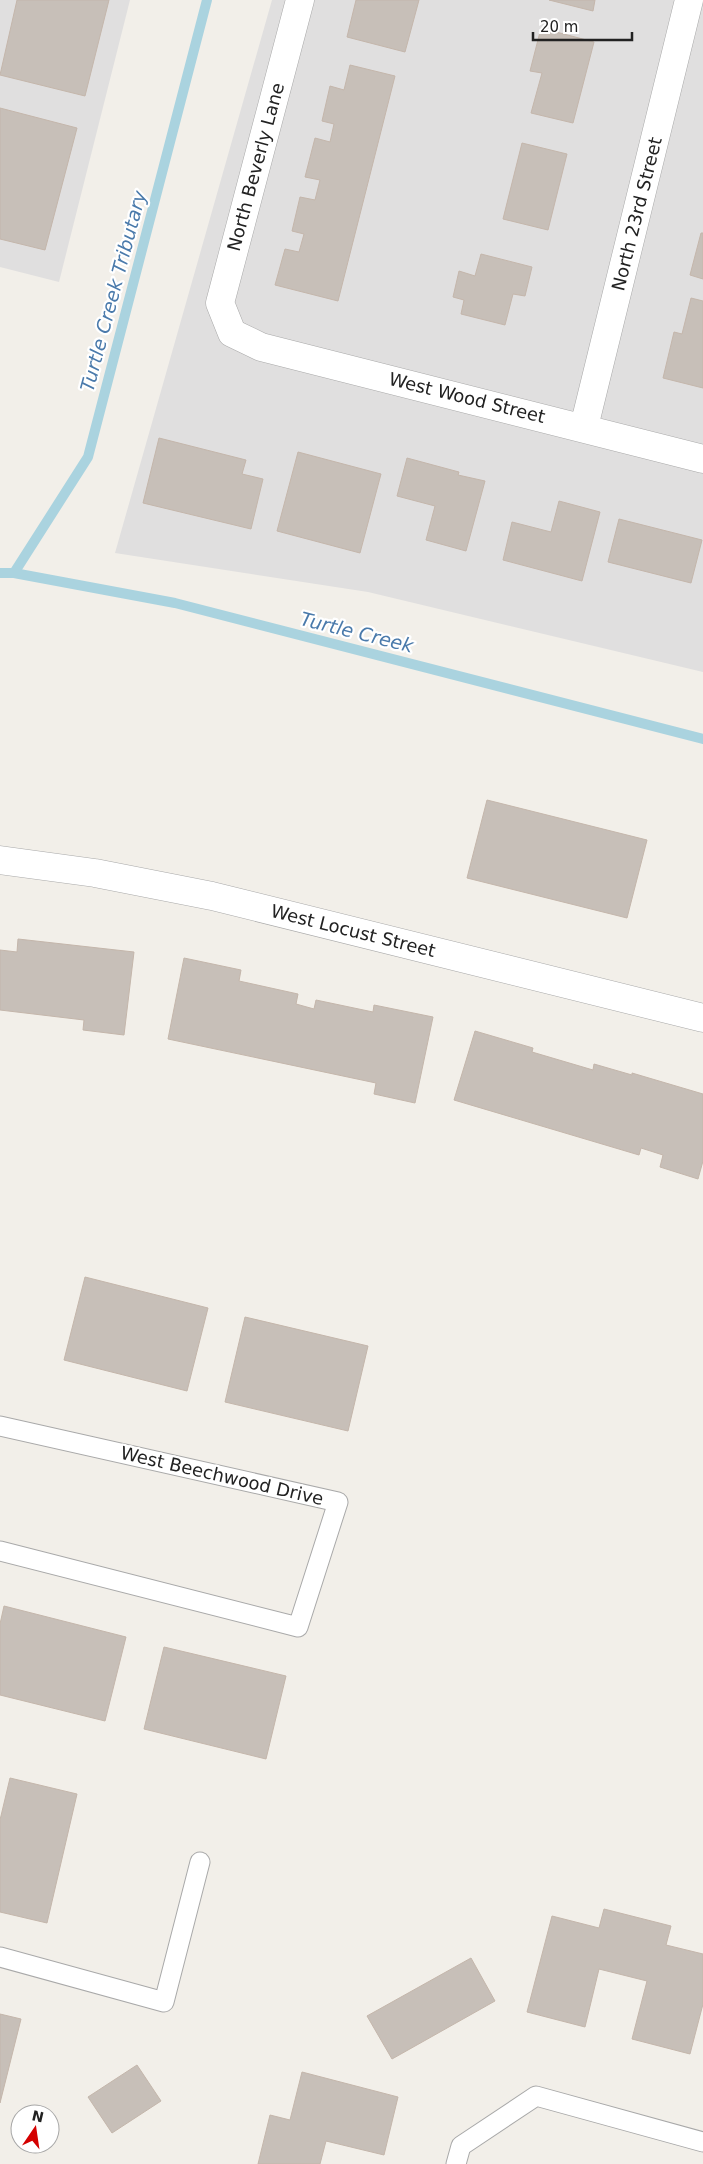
<svg xmlns="http://www.w3.org/2000/svg" width="703" height="2164" font-family="'DejaVu Sans',sans-serif">
<style>
.residential{fill:#e0dfdf}
.lines{fill:none;stroke-linecap:round;stroke-linejoin:round}
.stream{stroke:#aad3df;stroke-width:10}
.building{fill:#c7bfb8;stroke:#c4b6ab}
.lane-casing{stroke:#a9a9a9;stroke-width:21}
.street-casing{stroke:#a9a9a9;stroke-width:29}
.lane{stroke:#fff;stroke-width:19}
.street{stroke:#fff;stroke-width:28}
.labels{text-anchor:middle;stroke-width:4.5;stroke-linejoin:round;paint-order:stroke}
.street-label{font-size:18px;fill:#222;stroke:#fff}
.water-label{font-size:19px;font-style:italic;fill:#4a7aab;stroke:#fff}
</style>
<rect width="100%" height="100%" fill="#f2efe9"/>
<path class="residential" d="M0 0H130L59 282 0 267Z
M272 0H703V672L368 592 115 553Z"/>
<g class="lines">
<path class="stream" d="M0 573H14L175 603 703 739
M14 573 88 457 207 0"/>
</g>
<path class="building" d="M17 0H109L85 96 0 75Z
M356 0H419L405 52 347 37Z
M549 0H595L593 11Z
M541 28 594 42 573 123 531 113 542 73 530 71Z
M350 65 395 76 338 301 275 285 285 249 299 252 304 234 292 231 300 197 315 200 320 180 305 177 315 138 330 142 334 124 322 121 330 86 344 90Z
M0 108 77 128 45 250 0 239Z
M522 143 567 154 548 230 503 219Z
M701 233H703V279L690 275Z
M481 254 532 267 525 296 513 294 505 325 461 314 464 300 453 297 459 271 475 276Z
M691 298 703 301V388L663 378 674 332 682 334Z
M159 438 246 460 242 474 263 479 251 529 143 503Z
M298 452 381 474 360 553 277 531Z
M407 458 459 472 458 475 485 481 466 551 426 540 435 506 397 496Z
M559 501 600 512 582 581 503 560 512 522 551 532Z
M619 519 702 540 691 583 608 562Z
M487 800 647 840 627 918 467 878Z
M18 939 134 952 124 1035 83 1030 84 1020 0 1010V950L17 952Z
M184 958 241 970 239 981 298 994 296 1004 314 1009 316 1000 373 1012 374 1005 433 1017 415 1103 374 1094 376 1083 168 1039Z
M475 1031 533 1048 532 1052 593 1070 594 1064 632 1075V1073L703 1094V1161L698 1179 660 1167 663 1155 641 1148 639 1155 454 1100Z
M85 1277 208 1308 187 1391 64 1360Z
M245 1317 368 1346 348 1431 225 1402Z
M4 1606 126 1637 105 1721 0 1695V1624Z
M164 1647 286 1676 266 1759 144 1729Z
M10 1778 77 1794 47 1923 0 1912V1820Z
M604 1909 671 1926 666 1945 703 1954V2004L690 2054 632 2039 647 1981 599 1969 585 2027 527 2012 552 1916 599 1928Z
M471 1958 495 2001 392 2059 367 2016Z
M0 2014 21 2019 0 2103Z
M137 2065 161 2101 112 2133 88 2097Z
M302 2072 398 2097 384 2155 326 2141 320 2164H258L270 2115 290 2120Z"/>
<g class="lines">
<g class="lane-casing">
<path id="lane" d="M0 1426 338 1502 298 1627 0 1551
M0 1957 164 2002 200 1862
M456 2164 461 2146 536 2096 703 2142"/>
</g>
<g class="street-casing">
<path id="street" d="M300 0 220 303 232 333 261 347 703 459
M584 427 689 0
M0 860 95 873 212 896 703 1018"/>
</g>
<use href="#lane" class="lane"/>
<use href="#street" class="street"/>
</g>
<g class="labels">
<g class="street-label">
<text transform="translate(256 167) rotate(-75)" y="6">North Beverly Lane</text>
<text transform="translate(637 214) rotate(-76)" y="6">North 23rd Street</text>
<text transform="translate(467 398) rotate(14)" y="6">West Wood Street</text>
<text transform="translate(353 931) rotate(14)" y="6">West Locust Street</text>
<text transform="translate(222 1476) rotate(13)" y="6">West Beechwood Drive</text>
</g>
<g class="water-label">
<text transform="translate(113 291) rotate(-75)" y="7">Turtle Creek Tributary</text>
<text transform="translate(357 632) rotate(14)" y="7">Turtle Creek</text>
</g>
</g>
<g transform="translate(35 2129) rotate(13)"><circle r="24" fill="#ffffff" stroke="#a7a7a7"/>
<path d="M0-4L9 19L0 12L-9 19Z" fill="#d40000"/>
<text y="-8" font-size="14" font-weight="bold" text-anchor="middle" fill="#222222">N</text>
</g>
<path d="M533 32v8h99v-8" fill="none" stroke="#222222" stroke-width="2.5"/>
<text x="540" y="32" font-size="15" fill="#222222" stroke="#ffffff" stroke-width="4" paint-order="stroke">20 m</text>
</svg>
